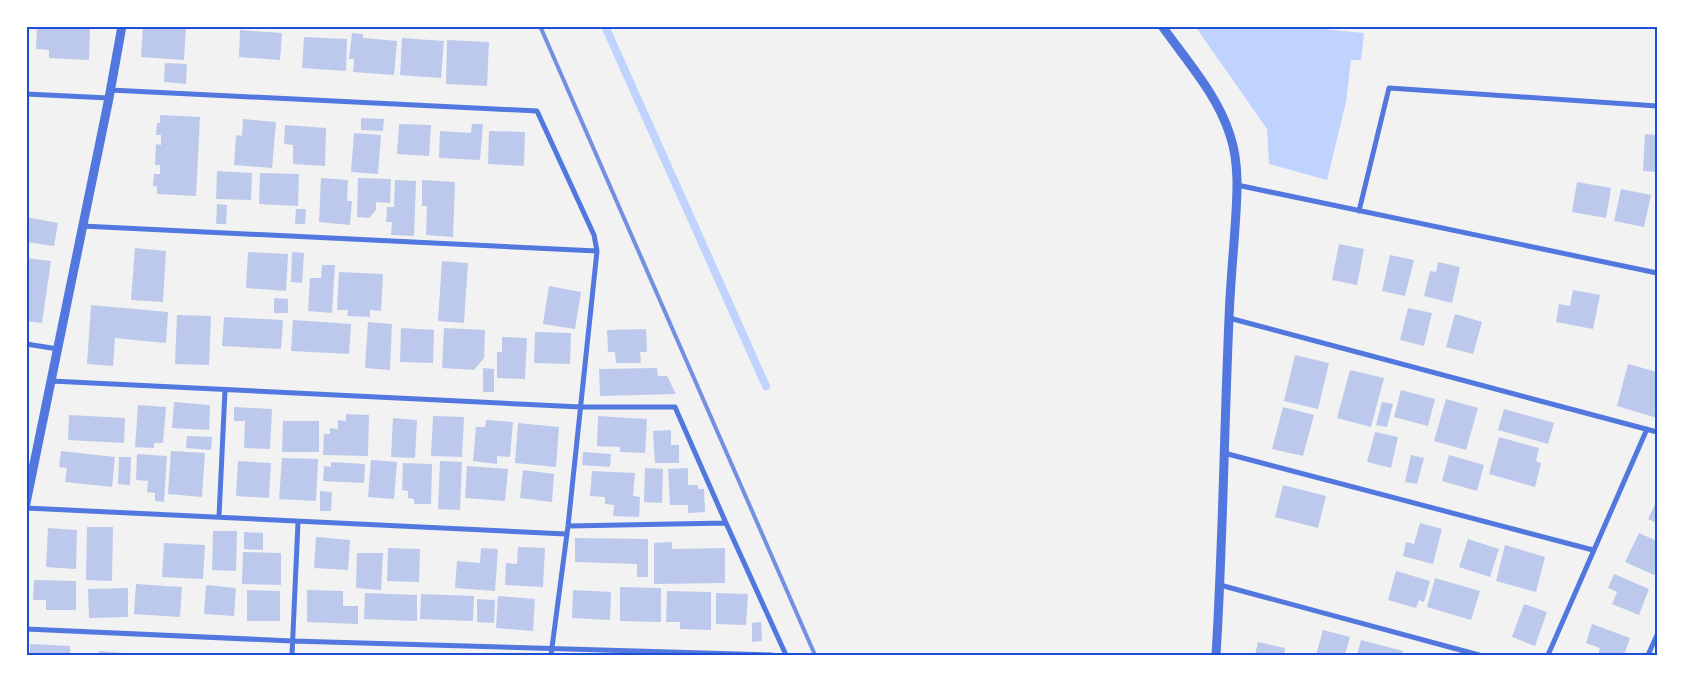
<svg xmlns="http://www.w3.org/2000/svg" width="1683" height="681" font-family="'Asap Condensed',sans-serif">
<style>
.water{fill:#bfd3fe}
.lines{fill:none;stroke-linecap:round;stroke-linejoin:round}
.stream{stroke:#bfd3fe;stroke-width:8}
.building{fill:#bdc9ec}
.minor{stroke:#5277de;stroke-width:5}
.tertiary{stroke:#5277de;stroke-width:9}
.rail{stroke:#7290e2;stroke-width:4}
.neatline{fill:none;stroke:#1d4ed8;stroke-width:2}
</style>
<rect width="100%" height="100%" fill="#f2f2f2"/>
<path class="water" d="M1195 26H1295L1364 33 1361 60H1351L1346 102 1327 180 1269 164 1267 129Z"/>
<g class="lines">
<path class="stream" d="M605 26 766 386"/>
</g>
<path class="building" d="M143 26 186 29 184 60 141 57Z
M37 27 90 28 89 60 49 58V50L36 49Z
M240 30 282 33 280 60 239 57Z
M352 33 363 34V38L397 41 394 75 353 72 354 59H349Z
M304 37 347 39 346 71 302 68Z
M402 38 444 41 441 78 400 75Z
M447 40 489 42 487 86 446 84Z
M165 63 187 64 186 84 164 82Z
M160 115 200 117 196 196 157 194V186H153L154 174H160V165H155L156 144 161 145V135H156L157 123H160Z
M361 118 384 119 383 131 361 130Z
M243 119 276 122 272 168 234 165 236 135 242 136Z
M399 124 431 125 429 156 397 154Z
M472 124H483L480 160 439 158 440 131 471 133Z
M285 125 326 128 325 166 293 164V145L284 144Z
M489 131 525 132 524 166 488 164Z
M354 133 381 135 378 174 351 172Z
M1645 134 1657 135V172L1643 171Z
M217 171 252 173 251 200 216 199Z
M260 173 299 174 298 206 259 204Z
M321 178 348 180 347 201H352L350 225 319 222Z
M358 178 391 179 390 203 376 202V210L369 218 357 217Z
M395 180 416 181 414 236 391 235 392 222H386L387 207H394Z
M422 180 455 182 453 237 426 235 427 206H422Z
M1577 182 1611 188 1606 218 1572 212Z
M1621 189 1651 195 1644 227 1614 221Z
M217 204 227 205 226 224H216Z
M296 209H306L305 224H295Z
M26 217 58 223 54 246 26 242Z
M1339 244 1364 249 1357 285 1332 280Z
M135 248 166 251 163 302 131 300Z
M248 252 288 254 286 291 246 288Z
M292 252 304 253 302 283 291 282Z
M1390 255 1414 260 1405 296 1382 291Z
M26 258 51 261 42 323 26 321Z
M442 261 468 263 464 323 438 321Z
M1438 262 1460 267 1452 303 1424 296 1430 271 1436 272Z
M322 265H335L332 313 308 311 310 278H321Z
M339 272 383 274 381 311 370 310V317L347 316 348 310H337Z
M549 286 581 292 575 329 543 324Z
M1573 290 1600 295 1593 329 1556 322 1559 304 1570 306Z
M274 298 288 299V313H274Z
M91 305 168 312 166 343 115 338 113 366 87 364Z
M1408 308 1432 313 1424 346 1400 340Z
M1455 314 1482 322 1473 354 1446 347Z
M177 315 211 316 209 365 175 364Z
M224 317 283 320 281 349 222 346Z
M293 320 351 324 349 354 291 351Z
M368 322 392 324 390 370 365 368Z
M401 328 434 330 433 363 400 362Z
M444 328 485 330 484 358 474 370 442 368Z
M646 329 647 352H640L641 363H616L615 352H608L607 330Z
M535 332 571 333 570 364 534 363Z
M502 337 527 338 525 379 497 378V352H502Z
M1295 355 1329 363 1318 409 1284 401Z
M1628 364 1657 372V418L1617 406Z
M483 368 494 369V392H483Z
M657 368 658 376H667L676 394 600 396 599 369Z
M1350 370 1384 378 1371 427 1337 418Z
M1401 390 1435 399 1428 426 1394 417Z
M1446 399 1478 408 1466 450 1434 441Z
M174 402 210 405 209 430 172 428Z
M1382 402 1393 404 1387 427 1376 425Z
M138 405 166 407 163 443H154V448L135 447Z
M234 407 272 409 270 449 244 448 245 421H234Z
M1283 407 1314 415 1303 456 1272 449Z
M1504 409 1554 423 1548 444 1498 430Z
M346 414 369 415 368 456 323 455 324 434H330V428L338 429V420L346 421Z
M69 415 125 418 124 443 68 440Z
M433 416 464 417 462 457 431 456Z
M598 416 647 419 645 453 620 452V447L597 446Z
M393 418 417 420 415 458 391 457Z
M486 420 513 422 510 457 497 456V464L473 461 476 427H485Z
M283 421H319V452H282Z
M518 423 559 427 556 467 515 463Z
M671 430V445H679V463H655L653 431Z
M1375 432 1398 437 1391 468 1367 462Z
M187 436 212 437 211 450 186 448Z
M1499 437 1539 448 1536 461 1541 463 1535 487 1489 474Z
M61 451 115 457 112 487 65 482 67 468 59 467Z
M171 451 205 453 202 497 168 494Z
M583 452 611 454 610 467 582 465Z
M137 454 167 456 164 502 155 501V493L147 492 148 481 136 480Z
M1411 455 1424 458 1417 484 1405 482Z
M1449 455 1484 465 1477 491 1442 481Z
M119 457H131L130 485 118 484Z
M282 458 318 459 316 501 279 499Z
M371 460 397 462 394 499 368 497Z
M238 461 271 463 269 498 236 496Z
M440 461 462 462 460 510 438 509Z
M331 462 365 464 364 483 323 481 324 466 331 467Z
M403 463 432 464 431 504H414V499L408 498V491L402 490Z
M467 466 508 469 505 501 465 498Z
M645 468 663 469 662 503 644 502Z
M688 468V485H698V489H704L705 512 688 513V505H670L668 469Z
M523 470 554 474 552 502 520 498Z
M592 471 635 473 633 496 640 497 639 517 613 516 614 505 605 504V497L590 496Z
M1283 485 1326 496 1318 528 1275 517Z
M320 491 332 492 331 511H320Z
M1657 500V523L1648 519Z
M1420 523 1442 529 1433 564 1403 556 1406 542 1414 544Z
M87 527H113L112 581 86 580Z
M48 528 77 530 76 569 46 567Z
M213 531H237L236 571 212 570Z
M244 532 263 533V550L244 549Z
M1639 533 1657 541V570L1654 575 1625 562Z
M316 537 350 540 348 570 314 568Z
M575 538 648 539V577H637V564L575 562Z
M1468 539 1499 549 1490 577 1459 567Z
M672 542V549L725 548V583L654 584V543Z
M164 543 205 545 203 579 162 577Z
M1505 545 1545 557 1536 592 1496 581Z
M518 547 545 548 543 587 505 585 506 563 517 564Z
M388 548 420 549 419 582 387 581Z
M481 548 498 549 495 591 455 588 457 561 480 563Z
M243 552 281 553V585L242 584Z
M357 553H383L381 590 356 588Z
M1396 571 1430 581 1424 602 1419 600 1416 608 1388 600Z
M1614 574 1649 589 1639 615 1612 604 1617 592 1608 588Z
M1435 578 1480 591 1471 620 1427 607Z
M34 580 76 581V610H46V600H33Z
M136 584 182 587 180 617 134 614Z
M206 585 236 588 234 616 204 614Z
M620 587 661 588V622L620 621Z
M128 588V617L89 618 88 589Z
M247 590 280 591V621H247Z
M307 590 343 591V606H358V624L307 622Z
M573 590 611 592 610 620 572 618Z
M667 591 711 592V630L680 629V622H666Z
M365 593 417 595V621L364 619Z
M716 593 748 594 746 625 716 624Z
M421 594 474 596 473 621 420 619Z
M498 596 535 599 533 631 496 628Z
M477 599 495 600 494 623 477 622Z
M1524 604 1547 612 1535 646 1512 637Z
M761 622 762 641 752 642V623Z
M1592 624 1630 638 1624 655H1598L1600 648 1586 643Z
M1323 630 1350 637 1345 655H1316Z
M1361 640 1403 651 1402 655H1357Z
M1258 642 1285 648 1284 655H1255Z
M30 644 70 646V655H30Z
M99 651 125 653 124 655H99Z"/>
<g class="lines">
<path class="minor" d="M110 90 537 111 594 235 597 251 568 526 551 655
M26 94 109 98
M1237 185 1657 273
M1359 211 1389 88 1657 106
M82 226 597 251
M1229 318 1657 432
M26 344 58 349
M51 381 581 407H675L726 523
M1224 453 1593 550
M26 508 566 534
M219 517 225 390
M568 526 726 523 786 655
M1220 585 1479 655
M26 629 292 641 772 655
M292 655 298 522
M1548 655 1647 429
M1648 655 1657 635"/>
<path class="tertiary" d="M1162 26C1186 60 1217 94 1230 135 1240 165 1237 197 1235 228 1233 258 1230 289 1229 319 1224 431 1223 543 1216 655
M26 503 109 98 122 26"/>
<path class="rail" d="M540 26 815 655"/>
</g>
<rect width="1683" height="681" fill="none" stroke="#ffffff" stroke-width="55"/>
<rect x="28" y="28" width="1628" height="626" class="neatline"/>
</svg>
